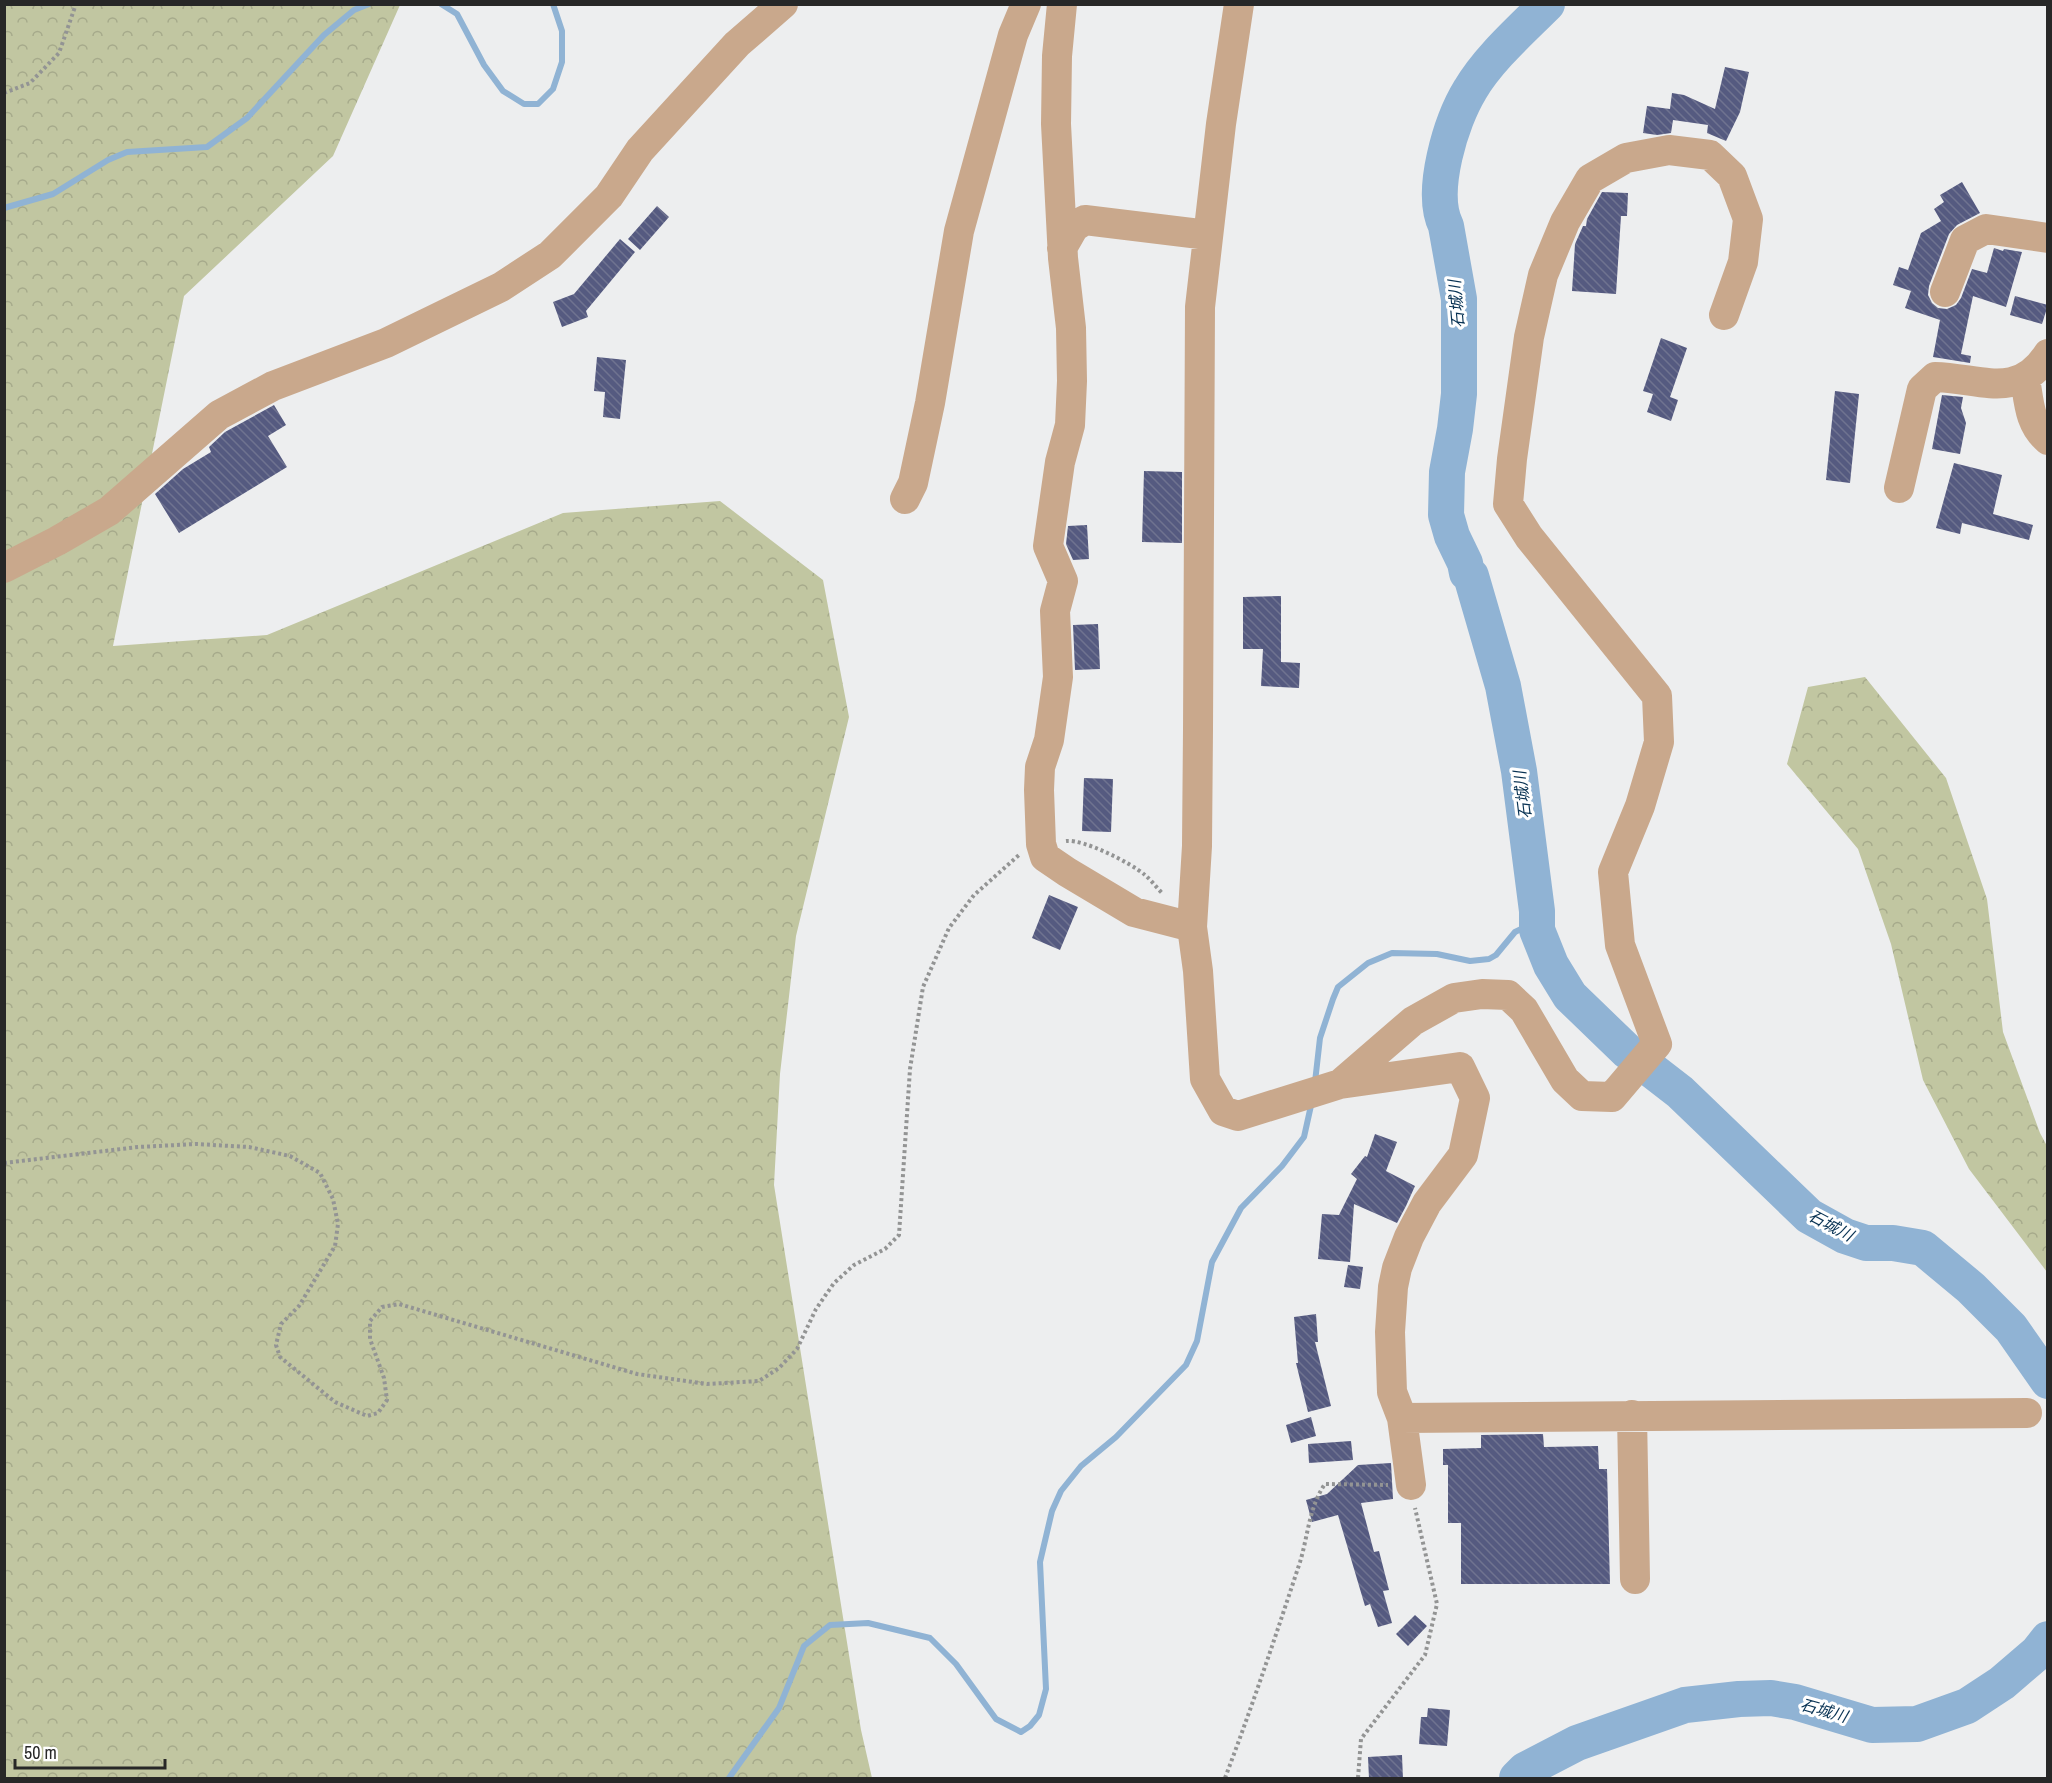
<svg xmlns="http://www.w3.org/2000/svg" width="2052" height="1783" font-family="'Archivo Narrow','Noto Sans JP',sans-serif">
<style>
.forest{fill:url(#forest-crowns)}
.lines{fill:none;stroke-linecap:round;stroke-linejoin:round}
.stream{stroke:#90b3d4;stroke-width:6}
.river{stroke:#90b3d4;stroke-width:36}
.building{fill:url(#building-back-hatch)}
.path{stroke:#939494;stroke-width:4;stroke-dasharray:3 3;stroke-linecap:butt}
.minor{stroke:#c9a88c;stroke-width:30}
.labels{text-anchor:middle;stroke-width:6;stroke-linejoin:round;paint-order:stroke}
.water-label{font-size:16px;font-style:italic;fill:#083253;stroke:#fff}
</style>
<defs>
<pattern id="forest-crowns" width="20" height="18" patternUnits="userSpaceOnUse" patternTransform="scale(1.5)"><rect width="20" height="18" fill="#c1c6a1"/><path d="M2 6a3 3 0 1 1 6 0M12 15a3 3 0 1 1 6 0" fill="none" stroke="#a6aa8b"/></pattern>
<pattern id="building-back-hatch" width="6" height="6" patternUnits="userSpaceOnUse" patternTransform="scale(1.5)"><rect width="6" height="6" fill="#555a80"/><path d="M-1 5l2 2M0 0l6 6M5-1l2 2" fill="none" stroke="#6f7390"/></pattern>
</defs>
<rect width="100%" height="100%" fill="#edeeef"/>
<path class="forest" d="M5 5H400L333 156 184 296 113 646 267 635 563 513 720 501 823 580 849 717 796 936 780 1074 774 1185 861 1730 872 1778H5Z
M1865 677 1946 778 1987 899 2003 1032 2040 1133 2047 1146V1272L1969 1169 1923 1080 1891 944 1858 849 1787 764 1808 687Z"/>
<g class="lines">
<path class="stream" d="M441 4 457 14 484 65 503 91 524 104H538L553 89 562 62V31L553 4
M4 208 53 194 108 160 127 152 207 147 247 118 324 35 354 10 369 4
M1315 1082 1320 1038 1333 999 1338 987 1368 963 1392 953 1437 954 1470 961 1489 959 1496 955 1515 932 1537 921
M729 1778 779 1708 804 1646 830 1625 868 1623 930 1638 956 1664 996 1719 1021 1732 1030 1726 1039 1715 1046 1689 1040 1562 1052 1511 1061 1491 1081 1466 1116 1437 1186 1365 1197 1341 1212 1262 1241 1208 1282 1166 1304 1137 1312 1101"/>
<path class="river" d="M1547 4C1521 30 1488 59 1470 90 1451 121 1429 192 1446 226L1459 299V394L1455 429 1447 472 1446 515 1452 536 1465 563 1467 573 1471 576 1503 686 1519 771 1537 911V930L1551 965 1570 996 1627 1051 1680 1092 1809 1216 1845 1236 1866 1243H1893L1923 1248 1971 1288 2011 1328 2048 1381
M1517 1778 1525 1770 1577 1743 1685 1705 1739 1699 1771 1698 1795 1702 1872 1725 1917 1724 1967 1706 2002 1683 2037 1653 2048 1639"/>
</g>
<path class="building" d="M1725 67 1749 72 1740 112 1726 141 1707 133 1708 125 1673 120 1671 133 1657 135 1643 133 1647 106 1670 109 1672 93 1684 95 1715 109Z
M1962 182 1980 213 1957 225 1949 234 1929 286 1928 295 1932 303 1938 308 1947 309 1956 305 1961 298 1972 269 1987 273 1994 248 2003 251 2004 249 2022 252 2006 307 1973 296 1961 354 1971 356 1970 363 1933 357 1940 320 1905 308 1911 291 1893 285 1899 267 1908 270 1921 233 1941 221 1934 209 1944 202 1940 195Z
M1602 192 1628 193 1627 216H1621L1616 294 1572 291 1575 244 1583 226H1586L1587 219Z
M657 206 669 217 640 250 628 239Z
M620 239 635 252 586 311 588 317 562 327 553 302 574 294Z
M2015 296 2048 305 2042 324 2010 315Z
M1661 338 1687 348 1670 397 1678 400 1671 421 1647 412 1653 394 1643 391Z
M597 357 626 360 620 419 603 417 605 392 594 391Z
M1835 391 1859 394 1850 483 1826 480Z
M1942 395 1963 397 1961 408 1966 423 1960 454 1932 449Z
M274 405 286 425 268 436 287 467 179 533 155 494 183 469 211 452 209 447 225 432Z
M1954 463 2002 475 1993 514 2033 525 2029 540 1962 523 1960 534 1936 528Z
M1144 471 1182 472V543L1142 542Z
M1087 525 1089 559 1073 560 1066 544 1068 526Z
M1281 596V662L1300 663 1299 688 1261 686 1263 649H1243V597Z
M1098 624 1100 669 1075 670 1073 625Z
M1084 778 1113 779 1111 832 1082 831Z
M1049 895 1078 907 1060 950 1032 938Z
M1375 1134 1397 1142 1386 1171 1415 1186 1406 1206 1397 1223 1354 1204 1350 1262 1318 1259 1322 1214 1339 1215 1357 1179 1351 1174 1365 1156 1367 1157Z
M1348 1265 1363 1267 1360 1289 1344 1287Z
M1316 1314 1318 1342H1315L1331 1406 1308 1412 1296 1363H1298L1294 1317Z
M1311 1417 1316 1436 1291 1443 1286 1425Z
M1543 1434 1544 1447 1598 1446 1599 1469H1607L1610 1584H1461V1523H1448V1465H1443V1449L1481 1448V1435Z
M1351 1441 1353 1460 1309 1463 1308 1444Z
M1391 1463 1393 1499 1361 1503 1374 1552 1379 1551 1389 1590 1383 1591 1392 1623 1378 1627 1370 1604 1365 1606 1338 1515 1312 1522 1306 1500 1327 1494 1358 1465Z
M1415 1615 1427 1626 1408 1646 1396 1634Z
M1428 1708 1450 1710 1447 1746 1419 1744 1421 1717H1427Z
M1402 1755 1403 1779H1369L1368 1757Z"/>
<g class="lines">
<path class="path" d="M4 93 30 83 59 53 76 4
M1066 841C1084 839 1131 863 1145 875 1151 880 1156 887 1162 893
M4 1163 138 1147 196 1144 249 1147 290 1156 320 1173 333 1199 338 1224 335 1246 299 1306 281 1324 276 1345 280 1357 335 1402 367 1416 378 1413 387 1400 384 1378 370 1339V1321L382 1307 399 1304 637 1374 707 1384 759 1381 779 1368 797 1349 816 1309 834 1283 854 1265 885 1249 899 1235 910 1069 923 987 949 928 974 895 1019 855
M1225 1778C1252 1707 1276 1635 1300 1562 1308 1536 1309 1507 1325 1484L1388 1485
M1358 1778 1361 1739 1425 1655 1437 1604 1415 1508"/>
<path class="minor" d="M1062 4 1057 56 1056 124 1063 258 1071 328 1072 381 1070 425 1060 462 1048 546 1063 581 1055 611 1058 677 1049 740 1040 767 1039 790 1041 844 1045 857 1067 872 1134 912 1192 927
M1239 4 1221 124 1200 307 1198 730 1197 846 1192 927 1198 971 1205 1079 1223 1111 1238 1116 1340 1084 1460 1067 1475 1098 1463 1155 1427 1203 1409 1237 1397 1268 1393 1287 1390 1332 1392 1392 1402 1418 1411 1485
M1062 248 1074 227 1085 220 1208 235
M1945 292 1965 240 1986 229 2048 238
M2025 378C2029 402 2029 424 2048 440
M1899 488 1922 389 1935 377C1980 378 2018 401 2048 354
M905 499 913 483 930 403 959 231 1013 35 1026 4
M4 568 57 541 109 511 219 415 273 386 386 343 501 287 550 255 609 196 640 150 737 44 783 4
M1340 1084 1413 1021 1454 998 1482 994 1508 995 1524 1010 1565 1080 1582 1096 1612 1097 1657 1044 1620 945 1613 872 1640 806 1659 742 1657 696 1529 537 1508 504 1512 459 1529 337 1543 275 1565 222 1590 179 1626 158 1669 150 1710 155 1732 176 1748 219 1743 262 1724 315
M1632 1415 1635 1579
M1402 1418 2027 1413"/>
</g>
<g class="labels">
<g class="water-label">
<text transform="translate(1456 304) rotate(-95)" y="6">石城川</text>
<text transform="translate(1522 795) rotate(-97)" y="6">石城川</text>
<text transform="translate(1831 1225) rotate(28)" y="6">石城川</text>
<text transform="translate(1824 1710) rotate(16)" y="6">石城川</text>
</g>
</g>
<rect width="2052" height="1783" fill="none" stroke="#272727" stroke-width="12"/>
<path d="M15 1759v9h150v-9" fill="none" stroke="#272727" stroke-width="3"/>
<text x="24" y="1759" font-size="18" fill="#272727" stroke="#ffffff" stroke-width="4.5" paint-order="stroke">50 m</text>
</svg>
